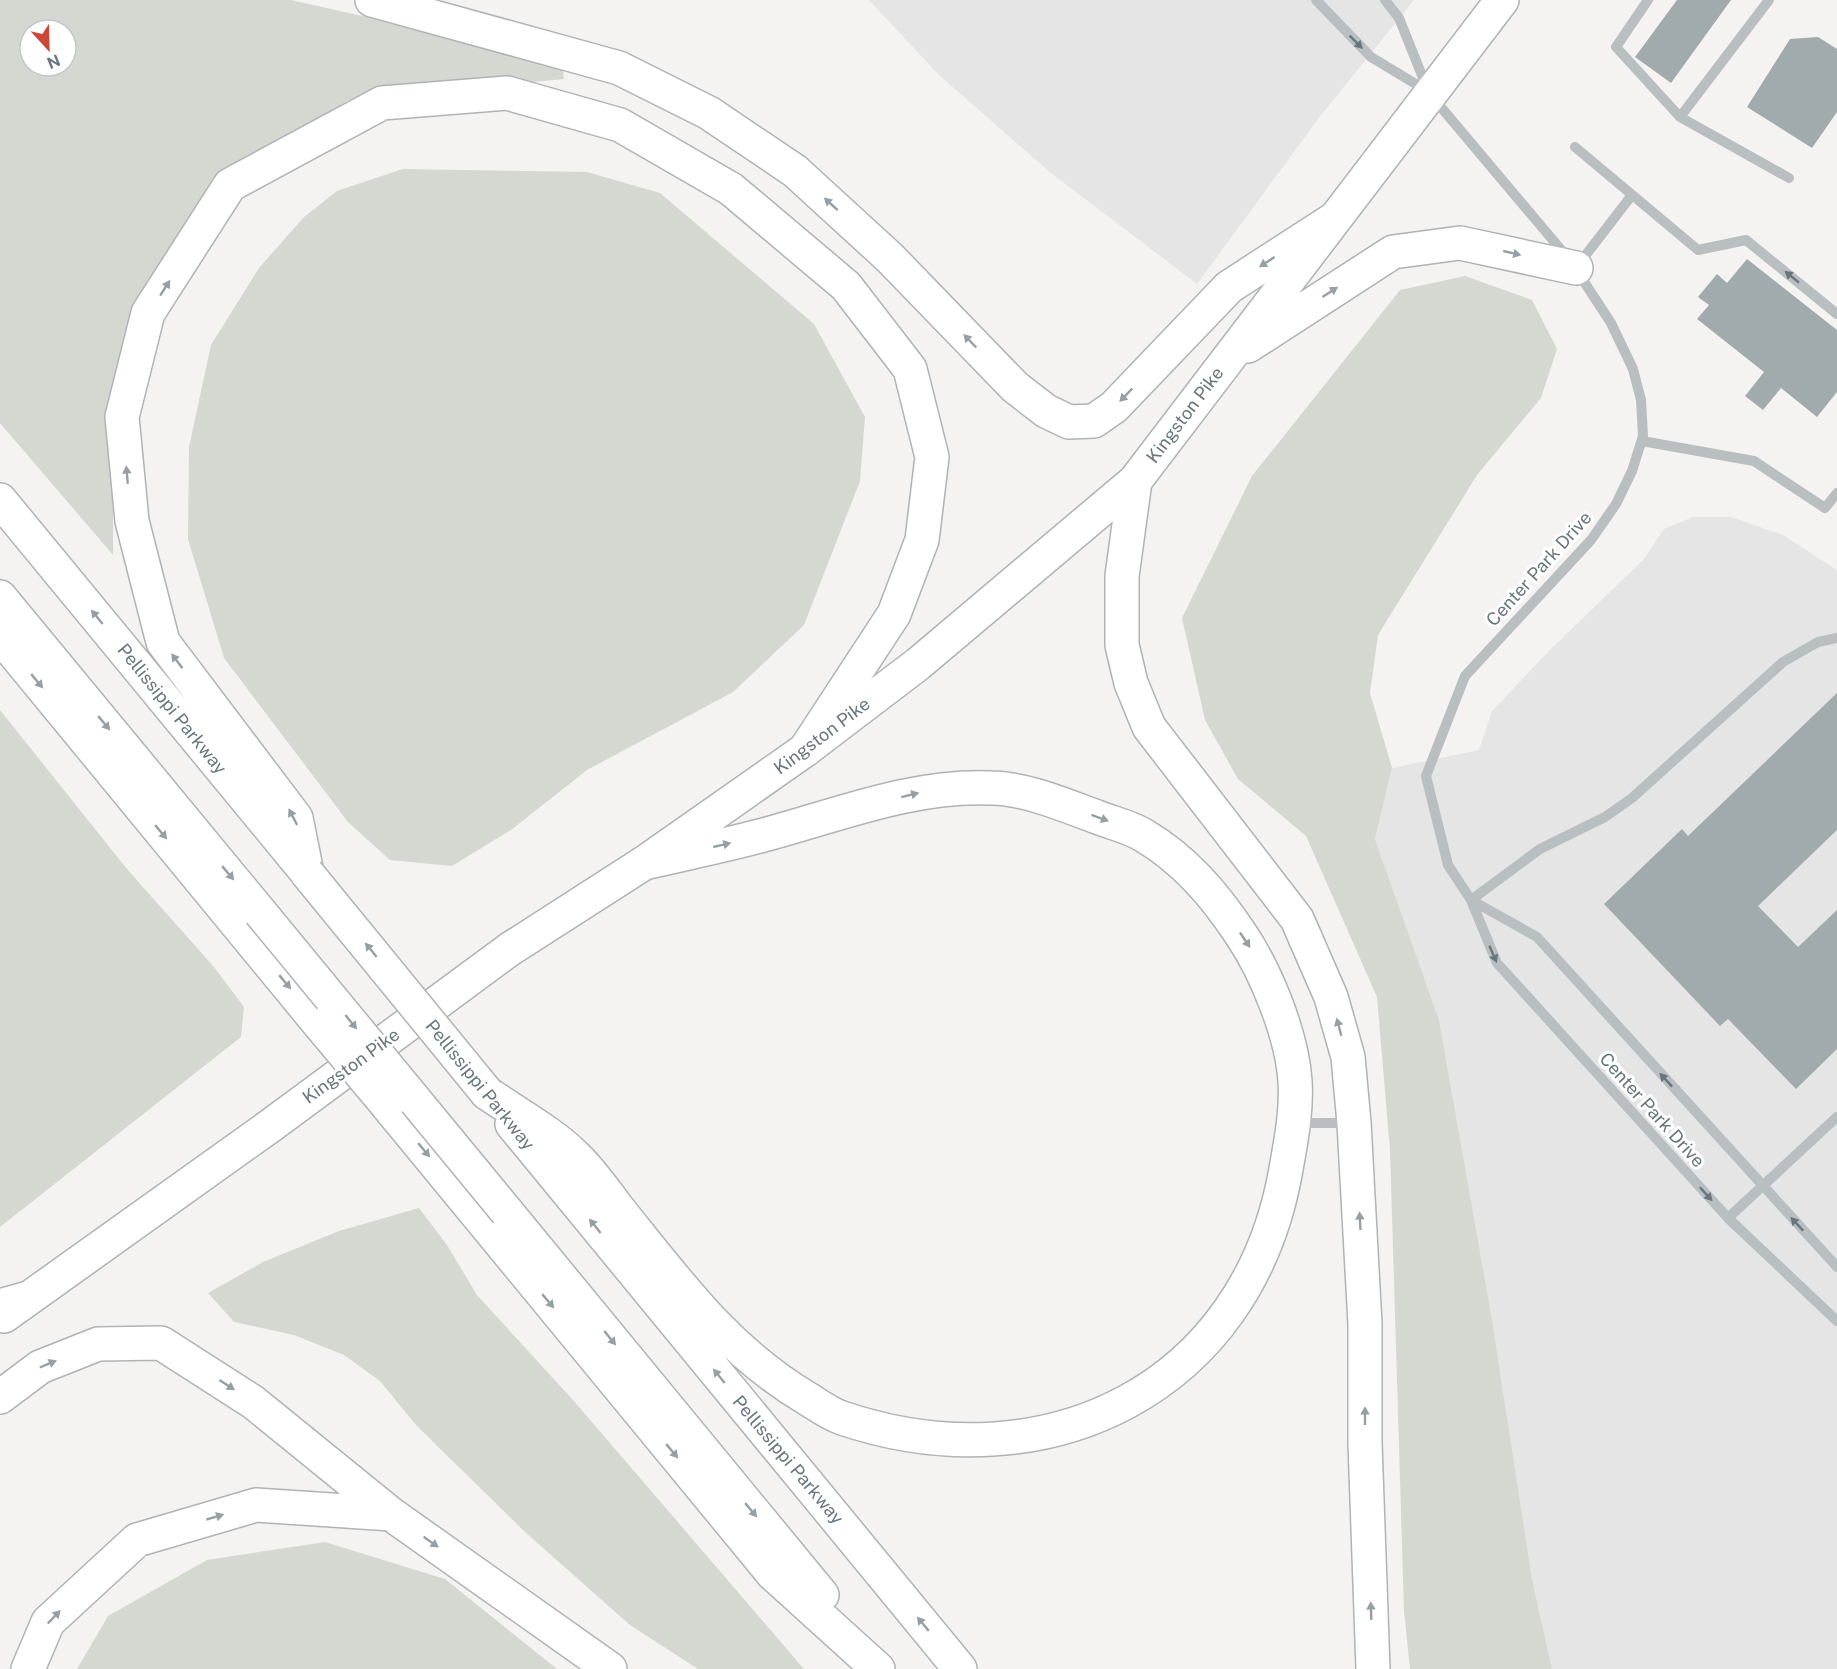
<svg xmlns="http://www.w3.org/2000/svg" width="1837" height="1669" font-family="'Public Sans',sans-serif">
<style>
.built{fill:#e4e5e4}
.green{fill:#d4d8d0;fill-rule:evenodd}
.building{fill:#a1aaad}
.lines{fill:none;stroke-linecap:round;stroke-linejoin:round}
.major-casing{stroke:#adb2b4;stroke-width:36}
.highway-casing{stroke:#afb3b5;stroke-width:36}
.minor{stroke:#b9bec0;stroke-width:10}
.major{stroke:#fff;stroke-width:33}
.highway{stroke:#fff;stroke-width:33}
.highway-bridge-casing{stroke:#afb3b5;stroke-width:36;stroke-linecap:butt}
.highway-bridge{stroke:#fff;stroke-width:33}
.oneway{fill:#67777e}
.oneway2{fill:#95a0a5}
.labels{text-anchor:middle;stroke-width:6;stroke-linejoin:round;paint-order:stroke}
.street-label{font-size:18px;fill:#67777e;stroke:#fff}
</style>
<rect width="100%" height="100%" fill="#f4f3f1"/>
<path class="built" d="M869 0H1414L1318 119 1197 284 1051 173 939 75Z
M1693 517H1731L1783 535 1837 570V1669H1552L1532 1579 1491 1314 1439 1020 1375 839 1392 768 1479 750 1492 711 1550 650 1644 559 1664 529Z"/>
<path class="green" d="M0 0H291L571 63 563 70 564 79 348 100 209 200 113 388V555L0 423ZM30 30H66V66H30Z
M403 169 587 172 660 193 814 324 865 417 860 481 804 625 733 692 587 770 511 830 452 866 390 860 348 822 224 658 188 539 189 447 211 345 259 268 304 217 337 191Z
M1465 276 1532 300 1557 349 1541 398 1477 475 1378 635 1370 693 1392 768 1375 839 1439 1020 1491 1314 1532 1579 1552 1669H1410L1404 1611 1390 1150 1377 997 1306 836 1238 779 1205 720 1182 618 1252 476 1400 290Z
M0 710 127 869 214 967 244 1007 241 1037 0 1227Z
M419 1208 447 1245 477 1295 573 1400 804 1669H698L630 1625 525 1532 416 1425 380 1381 344 1355 294 1335 234 1322 208 1293 263 1262 339 1231Z
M325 1542 445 1579 557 1669H77L108 1616 207 1560Z"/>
<path class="building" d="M1677 0H1731L1671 83 1635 57Z
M1818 37 1837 49V112L1812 148 1747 107 1790 39Z
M1747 259 1837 330V392L1817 417 1781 388 1763 410 1745 396 1764 372 1697 319 1709 305 1698 297 1717 274 1727 283Z
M1837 693V830L1758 906 1798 947 1837 910V1049L1796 1089 1728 1019 1720 1026 1604 904 1682 829 1688 836Z"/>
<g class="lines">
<g class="major-casing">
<path id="major" d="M1248 346 1393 252 1460 243 1576 268
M4 1316 270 1126 510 949 644 863 805 750 918 664 1135 481 1502 0"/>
</g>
<g class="highway-casing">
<path id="highway" d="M372 0 619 68 709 113 795 171 890 258 1015 387 1046 411 1069 422 1094 421 1114 407 1229 287 1334 219
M1135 481 1122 576V645L1131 683 1149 727 1297 919 1331 997 1348 1057 1354 1123 1365 1324V1443L1373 1669
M0 500 304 869
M0 597 260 912
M0 636 320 1025
M307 873 296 818 163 642 132 521 122 417 148 313 230 185 382 103 507 93 620 125 731 189 846 286 910 369 932 457 922 540 894 614 805 750
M487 1093C514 1112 554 1134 576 1157 592 1172 606 1193 620 1211 677 1282 728 1352 808 1399 819 1406 830 1414 842 1418 1047 1487 1248 1389 1286 1169 1291 1141 1297 1110 1295 1081 1292 1035 1266 971 1240 933 1214 894 1184 859 1143 835 1130 827 1112 823 1097 817 1064 805 1028 789 992 788 913 784 836 816 760 836 722 846 683 854 644 863
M387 1105 773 1574 878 1669
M512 1124 960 1669
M507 1212 822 1595
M0 1306 28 1298
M0 1397 40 1367 98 1344 161 1343 253 1402 391 1514 610 1669
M28 1669 48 1622 137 1540 256 1505 391 1514"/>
</g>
<path class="minor" d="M1316 0 1371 57 1429 92
M1385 0 1399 18 1429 93 1568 258
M1648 0 1616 47 1680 117 1789 178
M1680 117 1769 0
M1575 147 1698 250 1746 240 1837 314
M1578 265 1632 195
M1577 271 1611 323 1633 369 1641 400 1643 436 1632 471 1616 504 1591 540 1465 676 1426 776 1448 865 1471 900 1497 963 1728 1218 1837 1321
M1642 441 1754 461 1825 508 1837 493
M1471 900 1537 937 1837 1267
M1471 900 1540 849 1605 817 1632 798 1783 662 1818 642 1837 638
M1298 1123H1351
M1728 1218 1837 1117"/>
<use href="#major" class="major"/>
<use href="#highway" class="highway"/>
<g class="highway-bridge-casing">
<path id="highway-bridge" d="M307 873 487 1093
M260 912 507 1212
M320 1025 387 1105"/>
</g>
<use href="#highway-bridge" class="highway-bridge"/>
</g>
<defs><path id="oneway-solid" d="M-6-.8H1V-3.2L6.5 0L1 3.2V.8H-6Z" transform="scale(1.5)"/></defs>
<g class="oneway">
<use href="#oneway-solid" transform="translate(1356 42) rotate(45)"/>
<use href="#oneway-solid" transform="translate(1792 277) rotate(-141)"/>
<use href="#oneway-solid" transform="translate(1493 954) rotate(66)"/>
<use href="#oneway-solid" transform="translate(1666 1080) rotate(-133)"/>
<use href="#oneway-solid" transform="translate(1706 1194) rotate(48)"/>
<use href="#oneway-solid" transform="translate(1797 1224) rotate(-133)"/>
</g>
<g class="oneway2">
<use href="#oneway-solid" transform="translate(831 204) rotate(-138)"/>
<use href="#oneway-solid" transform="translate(1512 253) rotate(13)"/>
<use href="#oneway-solid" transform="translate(1267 262) rotate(147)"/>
<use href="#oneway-solid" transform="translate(165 288) rotate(-57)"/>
<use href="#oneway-solid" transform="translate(1330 292) rotate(-33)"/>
<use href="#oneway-solid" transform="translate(970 341) rotate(-134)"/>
<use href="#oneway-solid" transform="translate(1126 395) rotate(134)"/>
<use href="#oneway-solid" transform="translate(127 475) rotate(-95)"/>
<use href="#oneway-solid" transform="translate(97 617) rotate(-129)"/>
<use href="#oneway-solid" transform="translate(177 661) rotate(-127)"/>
<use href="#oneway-solid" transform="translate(37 681) rotate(50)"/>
<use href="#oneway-solid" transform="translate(104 723) rotate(50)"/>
<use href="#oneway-solid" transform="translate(910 795) rotate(-14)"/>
<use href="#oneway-solid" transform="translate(293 817) rotate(-117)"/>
<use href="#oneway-solid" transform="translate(1100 818) rotate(20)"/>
<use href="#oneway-solid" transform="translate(161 832) rotate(50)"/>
<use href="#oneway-solid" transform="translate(722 845) rotate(-13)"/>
<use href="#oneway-solid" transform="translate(228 873) rotate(50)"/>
<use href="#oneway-solid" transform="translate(1245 940) rotate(56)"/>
<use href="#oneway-solid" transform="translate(371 950) rotate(-129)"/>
<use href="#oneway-solid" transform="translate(285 982) rotate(50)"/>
<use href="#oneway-solid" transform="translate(351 1022) rotate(51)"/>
<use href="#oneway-solid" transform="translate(1339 1027) rotate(-105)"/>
<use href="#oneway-solid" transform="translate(424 1150) rotate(50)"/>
<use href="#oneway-solid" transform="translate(1360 1221) rotate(-93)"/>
<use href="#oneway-solid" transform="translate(595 1226) rotate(-129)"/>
<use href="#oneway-solid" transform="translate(548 1301) rotate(50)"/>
<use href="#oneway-solid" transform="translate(610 1338) rotate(51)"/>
<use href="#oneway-solid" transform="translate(48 1364) rotate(-23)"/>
<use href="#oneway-solid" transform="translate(719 1376) rotate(-129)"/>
<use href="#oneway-solid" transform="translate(227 1385) rotate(33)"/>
<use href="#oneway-solid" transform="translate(1365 1416) rotate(-90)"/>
<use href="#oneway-solid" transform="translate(672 1451) rotate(50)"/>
<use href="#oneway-solid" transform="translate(751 1510) rotate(50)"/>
<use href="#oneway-solid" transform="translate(215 1517) rotate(-16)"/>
<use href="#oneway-solid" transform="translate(431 1542) rotate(35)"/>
<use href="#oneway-solid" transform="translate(1371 1611) rotate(-92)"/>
<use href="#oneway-solid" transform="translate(54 1617) rotate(-46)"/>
<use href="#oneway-solid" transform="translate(923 1624) rotate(-130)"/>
</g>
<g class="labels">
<g class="street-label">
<text transform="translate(1185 415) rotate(-53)" y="6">Kingston Pike</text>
<text transform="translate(1539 569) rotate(-48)" y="6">Center Park Drive</text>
<text transform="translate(172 709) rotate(51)" y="6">Pellissippi Parkway</text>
<text transform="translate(822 736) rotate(-37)" y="6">Kingston Pike</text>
<text transform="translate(351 1066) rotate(-36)" y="6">Kingston Pike</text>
<text transform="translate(480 1085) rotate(51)" y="6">Pellissippi Parkway</text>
<text transform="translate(1652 1110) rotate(48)" y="6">Center Park Drive</text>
<text transform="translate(788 1460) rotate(50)" y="6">Pellissippi Parkway</text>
</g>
</g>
<g transform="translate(48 48) rotate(158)"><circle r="28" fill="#ffffff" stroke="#c2c9cb" stroke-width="1.5"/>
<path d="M0-4.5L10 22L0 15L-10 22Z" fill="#cb4839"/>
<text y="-9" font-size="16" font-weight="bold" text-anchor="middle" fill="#67777e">N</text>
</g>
</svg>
